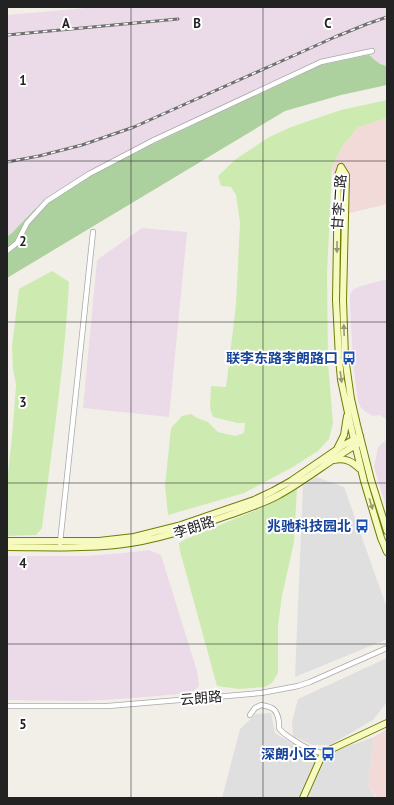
<svg xmlns="http://www.w3.org/2000/svg" width="394" height="805" font-family="'PT Sans','Noto Sans SC',sans-serif">
<style>
.residential{fill:#e0dfdf}
.commercial{fill:#f2dad9}
.industrial{fill:#ebdbe8}
.grass{fill:#cdebb0}
.forest{fill:#add19e}
.lines{fill:none;stroke-linecap:round;stroke-linejoin:round}
.street-casing{stroke:#a9a9a9;stroke-width:6}
.secondary-casing{stroke:#707d05;stroke-width:8}
.street{stroke:#fff;stroke-width:4.5}
.secondary{stroke:#f7fabf;stroke-width:6}
.rail-casing{stroke:#707070;stroke-width:3}
.rail{stroke:#fff;stroke-width:1.5;stroke-dasharray:4.5;stroke-linecap:butt}
.oneway{fill:#979978}
.grid{fill:none;stroke:#222;stroke-width:1;stroke-opacity:0.55}
.labels{text-anchor:middle;stroke-width:4;stroke-linejoin:round;paint-order:stroke}
.street-label{font-size:14px;fill:#222;stroke:#fff}
.transit-label{font-size:14px;font-weight:bold;fill:#164399;stroke:#fff;text-anchor:end}
.grid-label{font-size:13px;text-anchor:middle;font-weight:bold;fill:#222;stroke:#fff;stroke-width:4;stroke-linejoin:round;paint-order:stroke}
</style>
<rect width="100%" height="100%" fill="#f2efe9"/>
<path class="residential" d="M316 477 344 487 387 608V639L295 677 303 486Z
M387 658V702L373 720 330 745H312L293 736 292 722 298 699Z
M271 713 275 733 315 758 374 737 368 785 376 798H222L240 729 256 714Z"/>
<path class="commercial" d="M387 118V204L338 216 332 167 342 147 358 127Z
M387 729V798H377L368 785 374 737Z"/>
<path class="industrial" d="M97 7H387V66H385L376 61 369 55 321 65 155 143 7 237V15Z
M142 228 187 232 169 417 83 408 97 260Z
M387 279V420L380 415 373 416 367 413 361 408 358 401 353 363 350 304V294L354 289 361 286Z
M387 439V509L374 467 378 447Z
M149 550 161 555 197 671 199 686 192 693 120 699 82 701 7 700V556H85L124 553Z"/>
<path class="grass" d="M387 100V118L358 127 342 147 332 167 327 275 328 362 333 423 329 439 318 451 293 467 244 493 168 515 165 486 171 428 182 416 191 414 197 418 208 422 218 432 235 436 244 433 245 423H237L213 417 210 408 211 386 226 387 236 305 240 223 236 195 231 187 221 186 218 176 236 159 269 137 291 127 341 110Z
M52 271 69 282C65 364 52 446 42 528L36 535 7 536V482L12 437 16 385 13 369 12 346 19 289Z
M297 489 294 542 282 596 278 625V673L272 683 265 687 239 689 217 686 180 551 179 543 186 539 259 509Z"/>
<path class="forest" d="M369 55C375 60 380 65 387 66V85L341 95 285 111 7 278V237L12 233 34 210 96 173 155 143 321 65Z"/>
<g class="lines">
<g class="street-casing">
<path id="street" d="M7 251 17 243 27 223 47 201 89 174 154 140 321 62 372 51
M60 543 93 232
M7 706H108L261 693 298 686 310 682 387 648
M250 715 255 708 261 705C273 707 277 709 279 722 279 723 279 728 279 728 282 734 304 747 311 750 314 752 319 752 323 753"/>
</g>
<g class="secondary-casing">
<path id="secondary" d="M341 167 338 176 336 300 339 358 341 380 351 427 364 481 381 538 387 552
M341 167 346 175 343 300 345 357 351 399 357 425 371 480 387 531
M338 447 344 435 347 416
M334 460C345 457 353 462 361 470
M7 541H99L134 537 178 526 254 500 273 491 291 481 342 446 360 436
M7 547C43 547 80 549 116 545 155 541 192 528 229 515 246 509 262 504 277 496 307 480 332 458 361 442
M303 798 323 753 387 723"/>
</g>
<use href="#street" class="street"/>
<use href="#secondary" class="secondary"/>
<g class="rail-casing">
<path id="rail" d="M7 35 178 19
M7 162 39 156 82 145 134 127 335 37 367 24 387 17"/>
</g>
<use href="#rail" class="rail"/>
</g>
<defs><path id="oneway-solid" d="M-6-.8H1V-3.2L6.5 0L1 3.2V.8H-6Z"/></defs>
<g class="oneway">
<use href="#oneway-solid" transform="translate(337 247) rotate(91)"/>
<use href="#oneway-solid" transform="translate(344 330) rotate(-92)"/>
<use href="#oneway-solid" transform="translate(341 377) rotate(82)"/>
<use href="#oneway-solid" transform="translate(371 504) rotate(73)"/>
</g>
<path class="grid" d="M131 7V798M263 7V798M7 161H387M7 322H387M7 483H387M7 644H387"/>
<defs>
<g id="bus-bare" transform="scale(1.08)"><path d="M-5-6H5V4H4V6H2V4H-2V6H-4V4H-5ZM-3.5-4V0h7V-4ZM-3.5 1.2v1.5H-2V1.2ZM2 1.2v1.5H3.5V1.2Z" fill="#1a4fb4" stroke="#fff" stroke-width="2.5" paint-order="stroke"/></g>
</defs>
<g fill-rule="evenodd">
<use href="#bus-bare" x="349" y="358"/>
<use href="#bus-bare" x="362" y="526"/>
<use href="#bus-bare" x="328" y="754"/>
</g>
<g class="labels">
<g class="street-label">
<text transform="translate(339 202) rotate(-86)" y="5">甘李二路</text>
<text transform="translate(194 527) rotate(-18)" y="5">李朗路</text>
<text transform="translate(201 698) rotate(-5)" y="5">云朗路</text>
</g>
<g class="transit-label">
<text x="338" y="363">联李东路李朗路口</text>
<text x="351" y="531">兆驰科技园北</text>
<text x="317" y="759">深朗小区</text>
</g>
</g>
<g class="grid-label">
<text x="66" y="28">A</text>
<text x="197" y="28">B</text>
<text x="328" y="28">C</text>
<text x="23" y="85">1</text>
<text x="23" y="246">2</text>
<text x="23" y="407">3</text>
<text x="23" y="568">4</text>
<text x="23" y="729">5</text>
</g>
<rect width="394" height="805" fill="none" stroke="#222222" stroke-width="16"/>
</svg>
